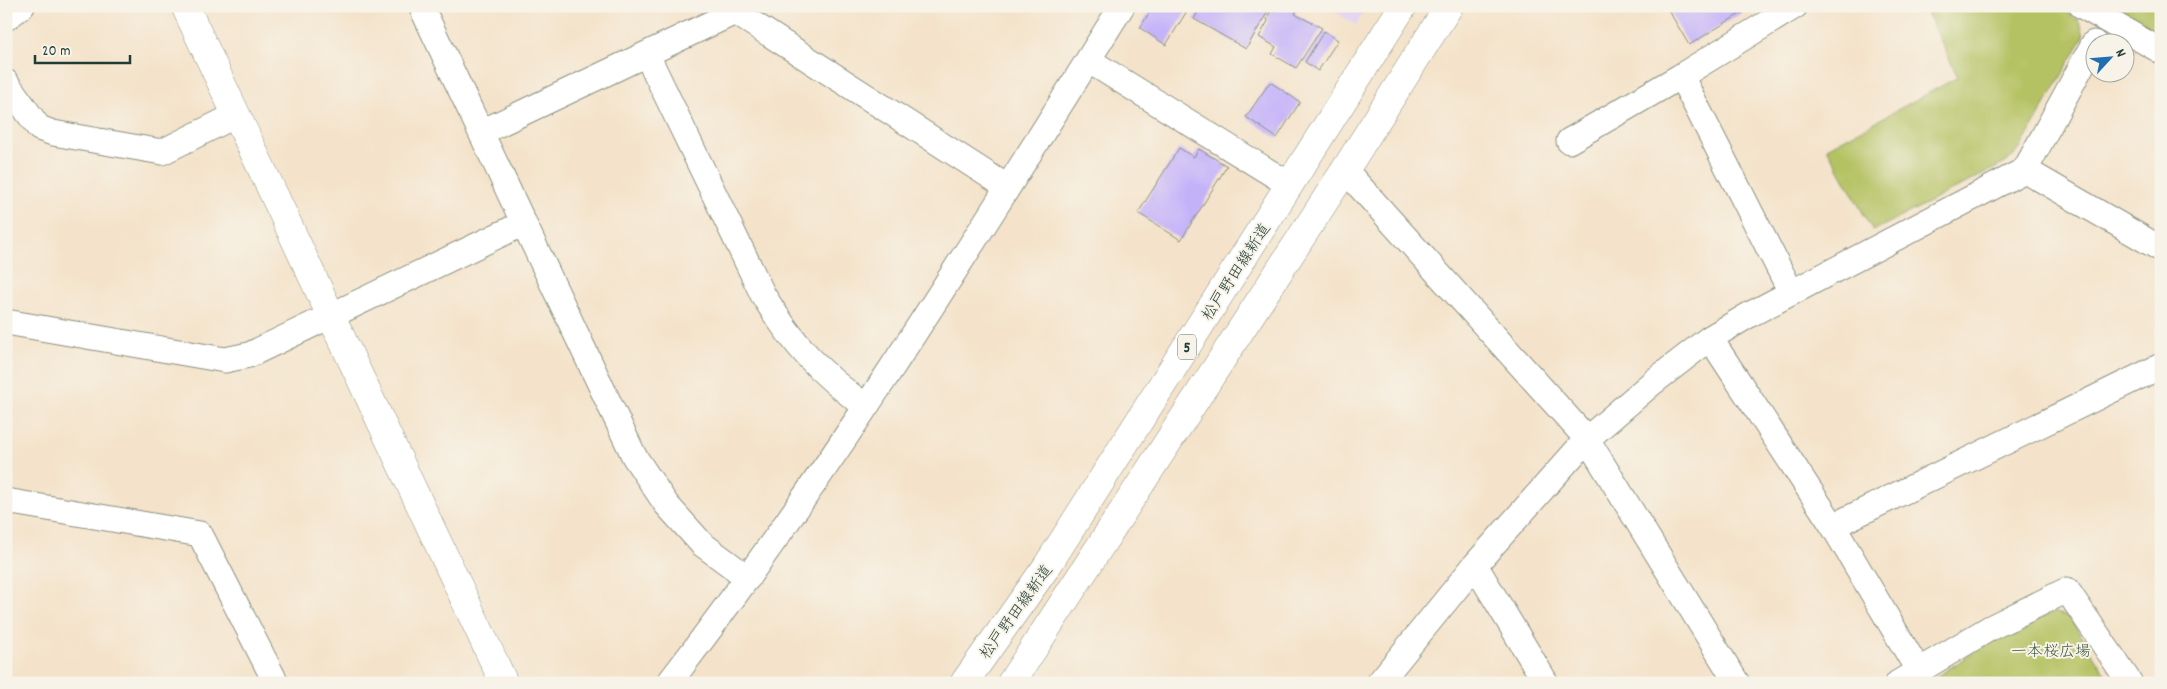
<svg xmlns="http://www.w3.org/2000/svg" width="2167" height="689" font-family="Dekko,'Klee One',sans-serif">
<style>
.built{fill:#e4d3f2}
.green{fill:#b5c264;stroke:#6a804c}
.building{fill:#c4b2f9}
.lines{fill:none;stroke-linecap:round;stroke-linejoin:round}
.minor-casing{stroke:#8a907f;stroke-width:27}
.tertiary-casing{stroke:#8a907f;stroke-width:29}
.primary-casing{stroke:#8a907f;stroke-width:29}
.minor{stroke:#fff;stroke-width:25}
.tertiary{stroke:#fff;stroke-width:28}
.primary{stroke:#fff;stroke-width:28}
.labels{text-anchor:middle;stroke-width:4;stroke-linejoin:round;paint-order:stroke}
.shield{fill:#f7f3e8;stroke:#60746a;stroke-width:1}
.shield-label{font-size:15px;font-weight:bold;fill:#1f3d34}
.street-label{font-size:16px;fill:#1f3d34;stroke:#f7f3e8}
.park-label{font-size:16px;fill:#3d583e;stroke:#f7f3e8}
</style>
<rect width="100%" height="100%" fill="#f7f3e8"/>
<filter id="ink" filterUnits="userSpaceOnUse"><feTurbulence type="fractalNoise" baseFrequency=".02" numOctaves="2"/><feDisplacementMap in="SourceGraphic" scale="10" xChannelSelector="R" yChannelSelector="G"/><feConvolveMatrix kernelMatrix="1 2 1 2 8 2 1 2 1" color-interpolation-filters="sRGB"/></filter>
<filter id="wash" filterUnits="userSpaceOnUse"><feTurbulence type="fractalNoise" baseFrequency=".0096" numOctaves="4" result="noise"/><feDisplacementMap in="SourceGraphic" scale="20" xChannelSelector="R" yChannelSelector="G"/><feGaussianBlur stdDeviation="1.12" result="paint"/><feColorMatrix in="noise" values="0 0 0 0 0 0 0 0 0 0 0 0 0 0 0 0 0 1.4 0 .05"/><feComposite in="paint" operator="in"/></filter>
<g filter="url(#wash)">
<rect width="100%" height="100%" fill="#f4e3ca"/>
<path class="built" d="M1327 6H1367L1356 25Z"/>
<path class="green" d="M1924 6H2055L2080 21 2084 36 2021 147 2007 162 1873 231 1827 148 1958 77Z
M2113 6H2161V33Z
M2054 612 2069 617 2111 683H1927L1990 642Z"/>
<g id="blocks">
<path class="building" d="M1153 6H1190L1166 45 1140 28Z
M1201 6H1271L1246 49 1194 19Z
M1277 6 1286 8 1290 6 1297 10 1295 14 1322 28 1296 68 1272 54 1276 47 1259 37 1268 21 1267 18 1270 12 1275 11Z
M1666 6H1753L1689 45Z
M1324 31 1338 40 1318 71 1305 62Z
M1270 82 1300 102 1277 138 1246 117Z
M1179 148 1194 157 1199 149 1227 166 1181 240 1138 213Z"/>
</g>
</g>
<g filter="url(#ink)">
<use href="#blocks" fill-opacity="0" stroke="#8a907f" stroke-width="1"/>
<g class="lines">
<g class="minor-casing">
<path id="minor" d="M421 6 634 456 666 504 702 544 748 578
M2082 6 2161 51
M6 18 22 6
M647 55 763 295C792 342 820 375 866 406
M1088 60 1290 185
M6 82 39 128 53 133 162 152 236 115
M482 132 735 12 1007 187
M1569 141 1681 76
M1345 170 1587 439 1737 683
M2025 170 2161 249
M1791 292 1681 76 1795 6
M6 322 225 360 249 355 524 223
M1710 338 1833 526 1918 670
M6 501 200 534 276 683
M1833 526 2161 366
M1475 565 1546 683
M669 683C834 469 978 235 1122 6
M1379 683 1475 565 1587 439 1652 383 1710 338 1749 315 2025 170 2094 43
M1898 683 1990 628 2067 590 2130 683"/>
</g>
<g class="tertiary-casing">
<path id="tertiary" d="M185 6 504 683"/>
</g>
<g class="primary-casing">
<path id="primary" d="M964 683 1047 566 1403 6
M1011 683 1345 170 1449 6"/>
</g>
<use href="#minor" class="minor"/>
<use href="#tertiary" class="tertiary"/>
<use href="#primary" class="primary"/>
</g>
</g>
<g class="labels">
<rect class="shield" x="1178" y="334.5" width="18" height="25" rx="4"/>
<g class="shield-label">
<text x="1187" y="352">5</text>
</g>
<g class="street-label">
<text transform="translate(1235 271) rotate(-57)" y="6">松戸野田線新道</text>
<text transform="translate(1015 611) rotate(-54)" y="6">松戸野田線新道</text>
</g>
<g class="park-label">
<text x="2051" y="656">一本桜広場</text>
</g>
</g>
<rect width="2167" height="689" fill="none" stroke="#f7f3e8" stroke-width="25"/>
<g transform="translate(2110 58) rotate(64)"><circle r="24" fill="#f7f3e8" stroke="#a1aaa0"/>
<path d="M0-4L9 19L0 12L-9 19Z" fill="#1f6fb2"/>
<text y="-8" font-size="14" font-weight="bold" text-anchor="middle" fill="#1f3d34">N</text>
</g>
<path d="M35 55v8h95v-8" fill="none" stroke="#1f3d34" stroke-width="2.5"/>
<text x="42" y="55" font-size="15" fill="#1f3d34" stroke="#f7f3e8" stroke-width="4" paint-order="stroke">20 m</text>
</svg>
